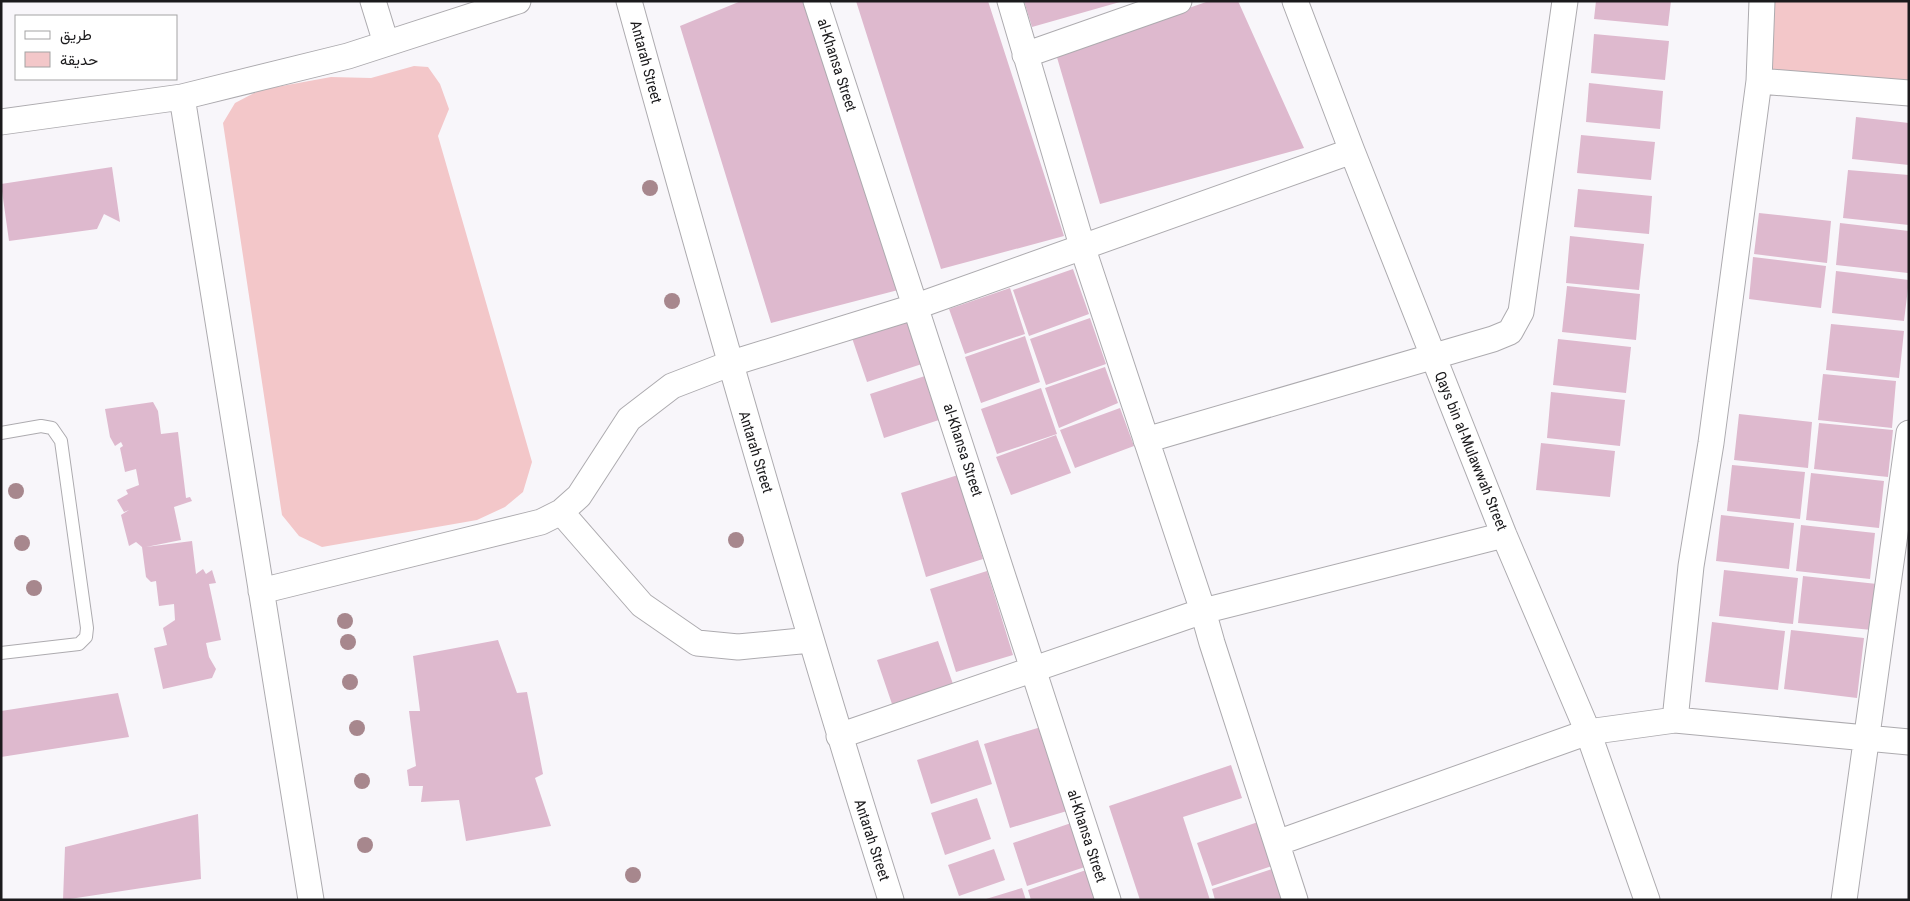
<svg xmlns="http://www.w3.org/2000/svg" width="1910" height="901" font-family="'Roboto Condensed',Vazirmatn,sans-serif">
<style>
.green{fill:#f3c7c9}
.building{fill:#deb9ce}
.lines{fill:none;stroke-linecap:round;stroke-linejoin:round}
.lane-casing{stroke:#adabaf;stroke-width:14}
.street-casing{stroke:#adabaf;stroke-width:27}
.lane{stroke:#fff;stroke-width:12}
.street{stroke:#fff;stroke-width:25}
.tree{fill:#a7878d}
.labels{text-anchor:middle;stroke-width:4.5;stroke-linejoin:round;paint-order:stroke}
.street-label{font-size:15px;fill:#1b1a1c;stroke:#fff}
</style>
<rect width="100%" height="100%" fill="#f8f6fa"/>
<path class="green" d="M1762 1H1909V93L1759 81Z
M414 66 428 67 440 84 449 109 438 136 532 462 523 492 505 507 477 520 322 547 299 536 282 515 223 123 235 103 260 90 331 77 371 78Z"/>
<path class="building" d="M741 1H805L902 289 771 323 680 26Z
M856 1H988L1064 236 941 269Z
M1024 1H1120V2L1032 27Z
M1209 1H1238L1304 148 1100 204 1056 54Z
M1596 1H1671L1668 26 1594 19Z
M1594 34 1669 41 1665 80 1591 73Z
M1589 83 1663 91 1660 129 1586 122Z
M1856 117 1909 123V165L1852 159Z
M1581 135 1655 142 1651 180 1577 173Z
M112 167 120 222 104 214 97 229 9 241 1 184Z
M1848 170 1909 175V225L1843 218Z
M1578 189 1652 196 1649 234 1574 227Z
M1759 213 1831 221 1827 263 1754 254Z
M1840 223 1909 231 1908 273 1836 265Z
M1570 236 1644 244 1639 290 1566 283Z
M1753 257 1826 266 1821 308 1749 299Z
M1073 269 1089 314 1029 336 1013 290Z
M1836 271 1909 280 1904 321 1832 313Z
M1567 286 1640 294 1636 340 1562 332Z
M1010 288 1025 334 965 354 949 309Z
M913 318 928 362 867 382 852 338Z
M1090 318 1106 364 1046 385 1030 339Z
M1831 324 1904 331 1899 378 1826 370Z
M1025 336 1040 382 981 403 965 357Z
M1558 339 1631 347 1626 393 1553 385Z
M1105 367 1118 403 1059 428 1045 388Z
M931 374 945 418 884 438 870 394Z
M1823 374 1896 381 1892 428 1818 420Z
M1041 388 1057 434 997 454 981 409Z
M1551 392 1625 400 1620 446 1547 438Z
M153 402 158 411 161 434 178 432 186 498 190 497 192 501 174 507 181 540 146 547 192 541 196 574 203 569 206 574 212 570 216 583 209 584 221 640 206 643 209 657 216 669 212 678 163 689 154 648 167 645 163 628 175 620 174 604 159 606 156 581 151 582 146 577 142 547 136 542 129 546 121 515 129 510 124 512 117 500 128 494 126 490 139 485 136 469 125 472 120 448 123 446 121 442 115 446 110 437 105 409Z
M1120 408 1134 446 1075 468 1060 430Z
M1739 414 1812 422 1808 468 1734 460Z
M1819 423 1893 430 1888 477 1814 469Z
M1056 435 1071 473 1011 495 996 457Z
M1541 443 1615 451 1610 497 1536 490Z
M1732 465 1805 472 1800 519 1727 511Z
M1811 473 1884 481 1879 528 1806 520Z
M958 475 983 559 926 577 901 493Z
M1721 515 1794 523 1789 569 1716 561Z
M1801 525 1875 533 1870 579 1796 571Z
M1724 570 1798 578 1793 624 1719 616Z
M987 571 1013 655 956 672 930 589Z
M1803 576 1877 584 1872 630 1798 623Z
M1712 622 1785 631 1778 690 1705 682Z
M1791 630 1864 638 1857 698 1784 689Z
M498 640 517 693 527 692 543 774 535 778 551 826 466 841 459 800 421 802 423 786H409L407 770 416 766 409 711H420L413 656Z
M938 641 953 684 892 704 877 660Z
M118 693 129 737 1 757V711Z
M1041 727 1067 811 1010 828 984 744Z
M978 740 992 784 931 804 917 760Z
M1231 765 1242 798 1183 817 1210 900H1140L1109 806Z
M977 798 991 839 945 855 931 813Z
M198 814 201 879 63 900 65 847Z
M1074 822 1088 866 1027 886 1013 843Z
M1258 822 1272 866 1212 886 1197 843Z
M994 849 1005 880 959 896 948 865Z
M1089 869 1099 900H1031L1028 890Z
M1272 869 1282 900H1215L1212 889Z
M1022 888 1026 900H986V899Z"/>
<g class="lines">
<g class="lane-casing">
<path id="lane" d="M1 433 41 426 52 428 61 441 87 628 86 637 79 644 1 653"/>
</g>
<g class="street-casing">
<path id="street" d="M373 1 386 43
M629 1C712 302 797 602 891 900
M816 1 1108 900
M1010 1 1083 249 1203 611 1212 643 1295 900
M1295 1 1352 151 1504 535 1588 732 1647 900
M1025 55 1179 1
M1759 81 1909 93
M182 97 311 900
M1 122 182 97 348 56 518 1
M1146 440 1493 339 1510 332 1521 312 1565 1
M561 512 642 605 697 643 738 647 811 640
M261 591 541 522 561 512 579 496 629 419 672 386 729 364 917 306 1352 151
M1675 720 1691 566 1711 443 1759 81 1762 1
M839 736 1203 611 1504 535
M1277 843 1588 732 1675 720 1909 742
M1844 900 1909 433"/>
</g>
<use href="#lane" class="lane"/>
<use href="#street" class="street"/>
</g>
<g class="tree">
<circle cx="650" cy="188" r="8"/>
<circle cx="672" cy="301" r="8"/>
<circle cx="16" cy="491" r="8"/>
<circle cx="736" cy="540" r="8"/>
<circle cx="22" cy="543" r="8"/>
<circle cx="34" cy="588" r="8"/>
<circle cx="345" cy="621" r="8"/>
<circle cx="348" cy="642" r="8"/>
<circle cx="350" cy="682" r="8"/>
<circle cx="357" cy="728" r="8"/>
<circle cx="362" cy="781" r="8"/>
<circle cx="365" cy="845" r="8"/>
<circle cx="633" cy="875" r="8"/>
</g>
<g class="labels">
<g class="street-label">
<text transform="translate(646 62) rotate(75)" y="5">Antarah Street</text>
<text transform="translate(837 65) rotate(72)" y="5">al-Khansa Street</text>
<text transform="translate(963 450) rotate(72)" y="5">al-Khansa Street</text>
<text transform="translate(1471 451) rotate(68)" y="5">Qays bin al-Mulawwah Street</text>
<text transform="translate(756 452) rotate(73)" y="5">Antarah Street</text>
<text transform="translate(1087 836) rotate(72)" y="5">al-Khansa Street</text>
<text transform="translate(872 840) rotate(72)" y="5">Antarah Street</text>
</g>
</g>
<rect width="1910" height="901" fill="none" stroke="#1b1a1c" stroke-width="5"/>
<rect x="15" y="15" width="162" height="65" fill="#ffffff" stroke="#a4a3a4"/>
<rect x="25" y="31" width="25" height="8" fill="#ffffff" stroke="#a4a3a4"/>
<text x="60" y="40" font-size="15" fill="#1b1a1c">طريق</text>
<rect x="25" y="52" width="25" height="15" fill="#f3c7c9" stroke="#a4a3a4"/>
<text x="60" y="65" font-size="15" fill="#1b1a1c">حديقة</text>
</svg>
